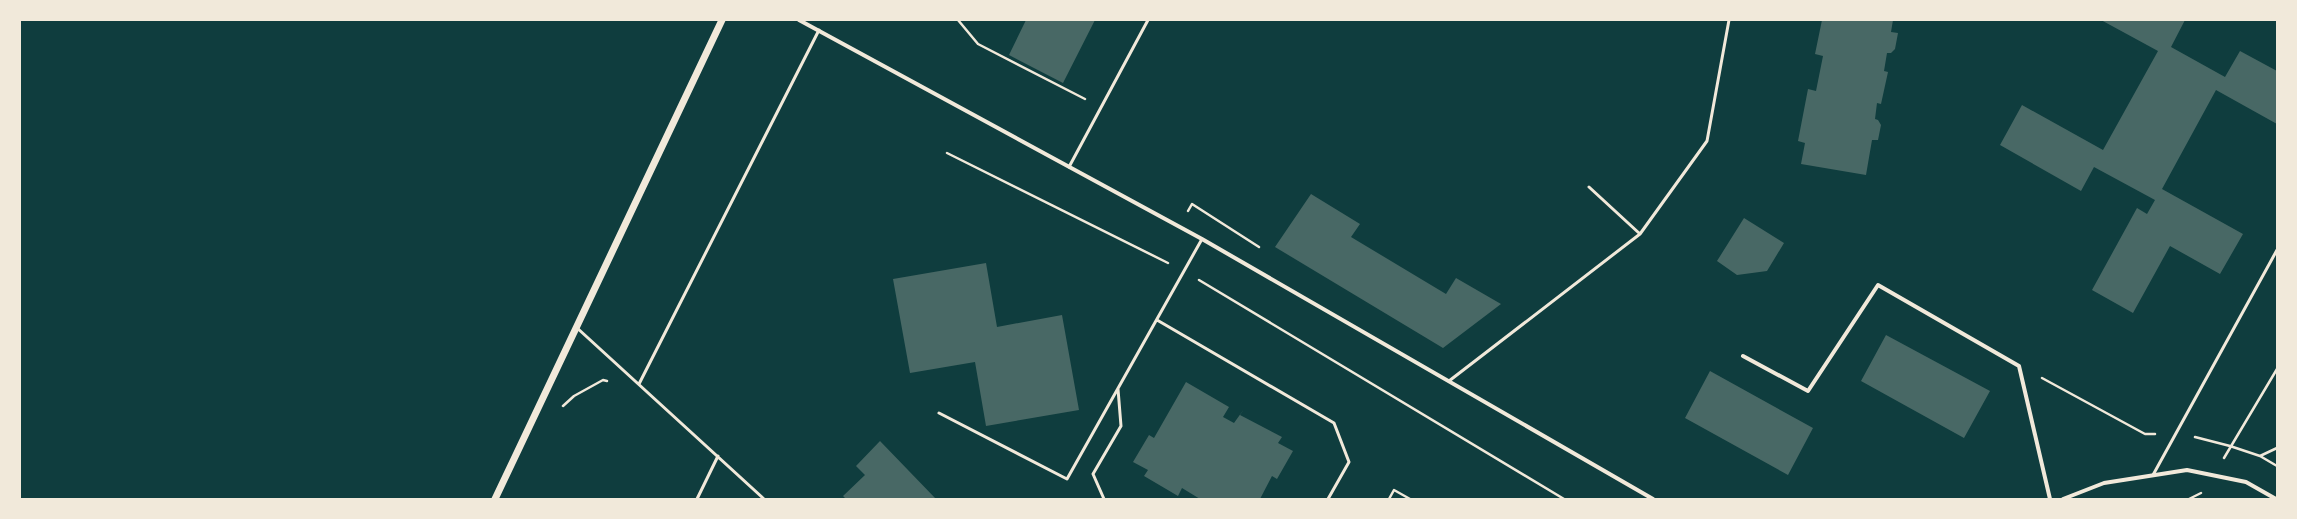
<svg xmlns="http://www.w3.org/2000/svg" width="2297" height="519" font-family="'Nunito Sans',sans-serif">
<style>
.building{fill:#486865}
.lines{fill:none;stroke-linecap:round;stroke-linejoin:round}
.path{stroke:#f1e9da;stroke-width:2.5}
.service{stroke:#f1e9da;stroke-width:3}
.minor{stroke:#f1e9da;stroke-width:4}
.tertiary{stroke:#f1e9da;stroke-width:7}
</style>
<rect width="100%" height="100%" fill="#0f3d3e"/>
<path class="building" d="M1026 20H1095L1063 83 1009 55Z
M1822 20H1893L1891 32 1898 33 1895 49 1891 53H1887L1884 71 1888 72 1881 104 1877 103 1875 119 1878 120 1881 125 1878 140H1872L1866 175 1801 164 1805 143 1798 141 1808 89 1816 91 1823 56 1815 54Z
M2101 20H2185L2171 47 2225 77 2240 51 2277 71V124L2216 90 2162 189 2243 234 2220 274 2170 246 2133 313 2092 290 2137 208 2147 214 2155 200 2094 167 2081 191 2000 145 2022 105 2103 150 2158 51Z
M1311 194 1360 224 1351 237 1446 294 1456 278 1501 304 1443 348 1275 247Z
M1744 218 1784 243 1767 271 1737 275 1717 261Z
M986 263 997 327 1062 315 1079 410 986 426 975 362 910 373 893 279Z
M1886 335 1990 391 1964 438 1861 381Z
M1710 371 1813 428 1788 475 1685 418Z
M1186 382 1229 407 1223 417 1234 423 1244 409 1240 415 1282 437 1278 443 1293 451 1277 479 1272 476 1260 499H1200L1182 488 1178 496 1144 476 1148 470 1133 462 1149 435 1154 438Z
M880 441 936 499H846L843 496 865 475 856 466Z"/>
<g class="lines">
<path class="path" d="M958 20 978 44 1085 99
M947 153 1168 263
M1188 211 1192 204 1259 247
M1199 280 1564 499
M2042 378 2145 434H2155
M563 406 574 396 603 380 607 381
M2195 437 2230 446 2260 456
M2277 448 2260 456 2277 466
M2224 458 2277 369
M1389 499 1394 490 1410 499
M2189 499 2201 493"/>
<path class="service" d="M1069 167 1148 20
M1640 234 1707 141 1729 20
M1157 320 1334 423 1349 462 1328 499
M576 327 764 499
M1449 381 1640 234 1589 187
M639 384 819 30
M939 413 1067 479 1202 239
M2153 475 2277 250
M697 499 718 456
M1104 499 1093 474 1121 426 1118 389"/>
<path class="minor" d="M799 20 1202 239 1653 499
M1743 356 1808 391 1878 285 2019 366 2050 499
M2063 499 2104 483 2187 470 2246 482 2276 499"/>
<path class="tertiary" d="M495 499 722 20"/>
</g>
<rect width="2297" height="519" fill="none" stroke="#f1e9da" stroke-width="42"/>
</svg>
